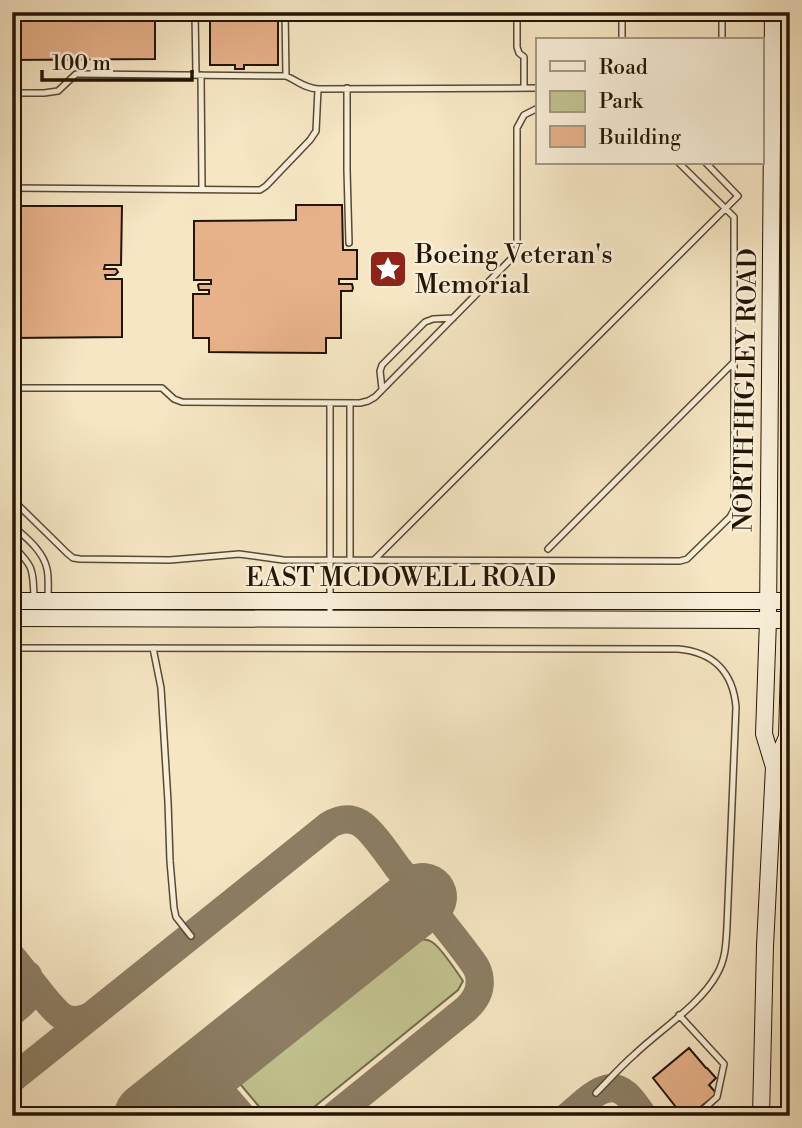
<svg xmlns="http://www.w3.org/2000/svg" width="802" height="1128" font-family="'Libre Bodoni',serif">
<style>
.green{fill:#c2c390;stroke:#726c4a;stroke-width:2}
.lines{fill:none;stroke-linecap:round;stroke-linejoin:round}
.taxiway{stroke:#8c7e64;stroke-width:28}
.runway{stroke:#8c7e64;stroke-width:68}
.building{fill:#e7b189;stroke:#231503;stroke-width:2}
.service-casing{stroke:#584933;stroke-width:8}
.secondary-casing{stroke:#231503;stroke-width:18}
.service{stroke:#f9efd9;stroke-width:5}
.secondary{stroke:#f9efd9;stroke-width:16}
.labels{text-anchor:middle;stroke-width:5;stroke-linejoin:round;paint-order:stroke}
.poi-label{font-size:26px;fill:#231503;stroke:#f9efd9;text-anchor:start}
.street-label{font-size:26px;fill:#231503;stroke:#f9efd9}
</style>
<rect width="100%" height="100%" fill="#f6e6c4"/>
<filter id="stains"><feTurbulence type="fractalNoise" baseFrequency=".00286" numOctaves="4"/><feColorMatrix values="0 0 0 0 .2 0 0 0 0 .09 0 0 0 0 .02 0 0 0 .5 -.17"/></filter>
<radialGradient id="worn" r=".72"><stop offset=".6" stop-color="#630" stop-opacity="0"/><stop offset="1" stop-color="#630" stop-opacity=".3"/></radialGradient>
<path class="green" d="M420 939C425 940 427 939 432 942 440 947 457 972 463 981L458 990 303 1116H267L240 1084 410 945Z"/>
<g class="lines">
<path class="taxiway" d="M12 957C23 969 52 1012 65 1018 74 1022 83 1020 92 1015L329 825C339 819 350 817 360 823 372 830 389 856 398 868 423 899 449 929 472 961 475 965 478 970 479 975 482 989 476 1000 466 1009L334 1116
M12 1012C26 1001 36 995 28 975
M203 1071 242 1116
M12 1079 92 1015
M568 1116C583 1104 606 1076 626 1094 633 1100 638 1109 644 1116"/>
<path class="runway" d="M148 1116 423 897"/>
</g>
<path class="building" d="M12 12H175V20H155V59L12 60Z
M210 12H278V65H244V69H235V65H210Z
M12 102H19L20 163H12Z
M296 205H342L343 250H357V279H339V284H352L353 288 352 291H341V338H326V353L209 352V338H193V294H209V290H199L198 285 199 284H211V280H194V221L296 220Z
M12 206H122L121 265H105L104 269H116L118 272 115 275H105L106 279H122V337L12 338Z
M689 1048 706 1068H707L716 1078 709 1085 717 1094 694 1112 692 1111 683 1116 653 1078Z"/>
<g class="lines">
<g class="service-casing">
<path id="service" d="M195 12 196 74
M285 12 286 76
M517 12V47L519 53 524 57V88
M722 12V40
M622 40V12
M201 75 202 188
M347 88V170L349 243
M12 93H44L58 91 76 74H80L286 76C298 81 304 88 318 89L538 88
M12 188 260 190 266 186 310 140 316 131 318 89
M12 388H162L174 399 182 402 360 403 368 401 375 397 515 255 517 248V128L524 115 538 108
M382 389 380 371 382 365 425 322 433 319 453 318
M14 501 67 553 73 558 80 559 170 560 239 554 283 560 680 561 687 559 730 517 734 510V217L679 163
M12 525C25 537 43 550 47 569 49 578 48 588 48 598
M12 545C33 566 33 568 34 597
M548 549 734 362
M350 560V403
M374 560 738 196 706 163
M330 616V403
M12 648 678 649C713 652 733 672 736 707L727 926C726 942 726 959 717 974 701 1004 660 1030 635 1054 621 1066 609 1080 596 1093
M153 648 161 688 168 802 170 861 174 908 176 917 191 936
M679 1015 724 1064 717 1097 696 1116"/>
</g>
<g class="secondary-casing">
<path id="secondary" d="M12 601H790
M12 618 790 620
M774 767 787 737 790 630
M761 1116 765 946 774 767 764 734 768 620 773 12"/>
</g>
<use href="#service" class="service"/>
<use href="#secondary" class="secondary"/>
</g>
<defs>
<g id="sight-square" transform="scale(2.0125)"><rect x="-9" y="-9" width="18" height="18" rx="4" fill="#8f2418" stroke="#f9efd9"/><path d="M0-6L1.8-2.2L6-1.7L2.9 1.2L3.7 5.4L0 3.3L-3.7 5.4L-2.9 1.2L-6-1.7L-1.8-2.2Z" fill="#fff"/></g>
</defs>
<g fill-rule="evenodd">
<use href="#sight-square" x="388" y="269"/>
</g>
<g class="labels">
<g class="poi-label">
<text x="415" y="263">Boeing Veteran's<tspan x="415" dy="30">Memorial</tspan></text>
</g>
<g class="street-label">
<text transform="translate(745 390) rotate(-89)" y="9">NORTH HIGLEY ROAD</text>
<text x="401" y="586">EAST MCDOWELL ROAD</text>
</g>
</g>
<rect width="802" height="1128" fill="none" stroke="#f6e6c4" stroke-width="42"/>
<rect x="14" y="14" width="774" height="1100" fill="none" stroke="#231503" stroke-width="3.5"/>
<rect x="21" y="21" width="760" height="1086" fill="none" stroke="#231503" stroke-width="2"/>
<rect x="536" y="38" width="228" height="126" fill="#f9efd9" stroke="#a39883" stroke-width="2"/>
<rect x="550" y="61" width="35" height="10" fill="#f9efd9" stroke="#a39883" stroke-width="2"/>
<text x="599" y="74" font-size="21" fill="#231503">Road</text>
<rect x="550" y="91" width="35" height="21" fill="#c2c390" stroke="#a39883" stroke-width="2"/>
<text x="599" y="108" font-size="21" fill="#231503">Park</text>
<rect x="550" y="126" width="35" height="21" fill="#e7b189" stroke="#a39883" stroke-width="2"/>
<text x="599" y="144" font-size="21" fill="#231503">Building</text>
<path d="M42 70v10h150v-10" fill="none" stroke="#231503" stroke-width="3.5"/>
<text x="52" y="70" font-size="21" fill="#231503" stroke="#f9efd9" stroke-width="5" paint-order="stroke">100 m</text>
<rect width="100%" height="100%" filter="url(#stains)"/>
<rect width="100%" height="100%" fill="url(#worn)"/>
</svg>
